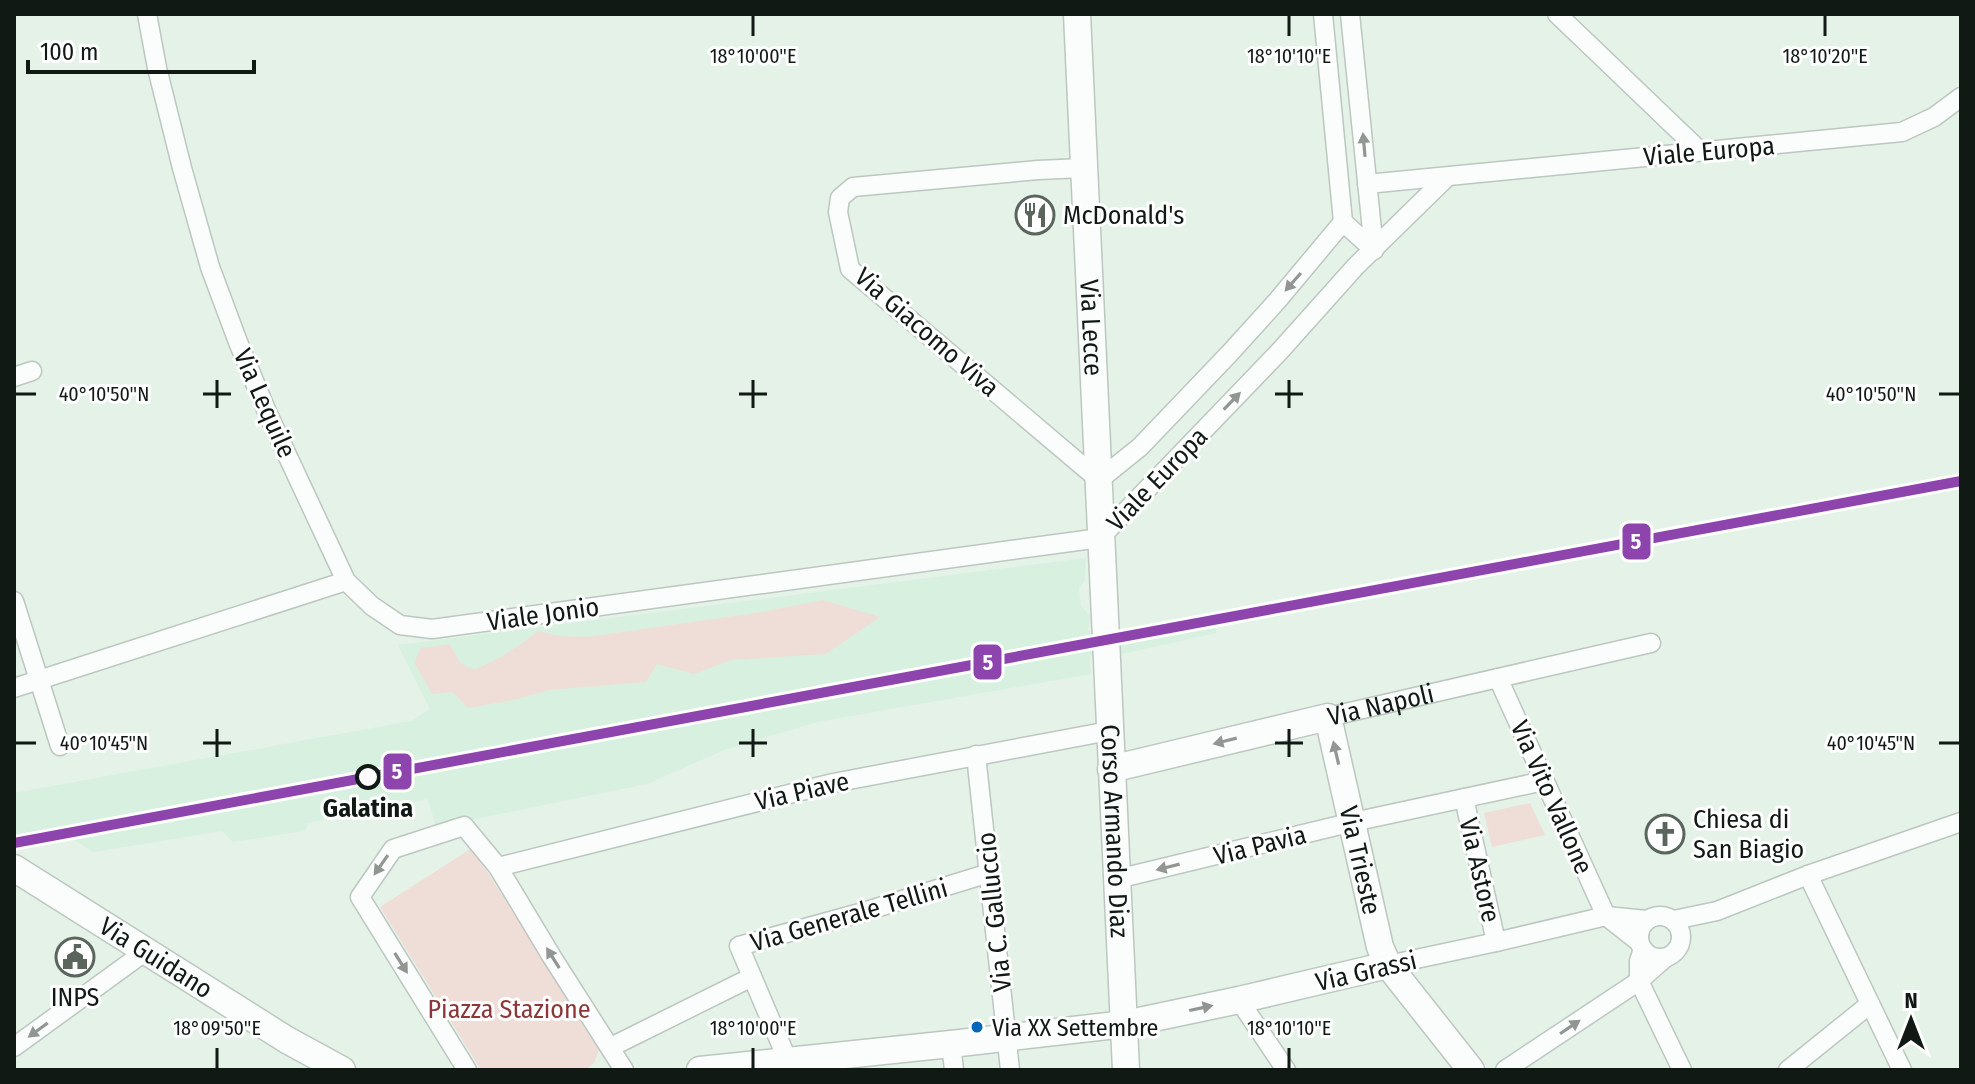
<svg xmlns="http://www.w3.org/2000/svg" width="1975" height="1084" font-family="'Fira Sans Condensed',sans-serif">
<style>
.built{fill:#d8f0df}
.green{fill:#efded8}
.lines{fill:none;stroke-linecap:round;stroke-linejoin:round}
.street-casing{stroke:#bcc7bf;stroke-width:21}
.secondary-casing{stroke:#bcc7bf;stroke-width:29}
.street{stroke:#fbfdfc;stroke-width:18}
.secondary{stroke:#fbfdfc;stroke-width:26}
.rail-1-casing{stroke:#fff;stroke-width:16}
.rail-1{stroke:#8e44ad;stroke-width:10}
.oneway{fill:#919693}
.ticks{fill:none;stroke:#101913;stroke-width:3}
.stop-dot{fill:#fff;stroke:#101913;stroke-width:4}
.bus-dot{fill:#0065bd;stroke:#fff;stroke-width:3}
.labels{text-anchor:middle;stroke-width:6;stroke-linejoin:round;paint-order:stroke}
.bus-label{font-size:24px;fill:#101913;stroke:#fff;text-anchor:start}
.street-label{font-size:26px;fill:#101913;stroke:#fff}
.poi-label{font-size:26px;fill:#101913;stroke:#fff;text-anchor:start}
.stop-label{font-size:26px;font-weight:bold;fill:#101913;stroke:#fff}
.park-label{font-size:26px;fill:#8b3738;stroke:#fff}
.ticks-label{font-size:20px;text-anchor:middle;fill:#101913;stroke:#fff;stroke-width:6;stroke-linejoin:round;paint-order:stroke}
.line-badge{stroke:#fff;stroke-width:3}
.badge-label{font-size:22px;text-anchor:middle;font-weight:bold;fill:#fff}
</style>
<rect width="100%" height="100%" fill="#e4f2e8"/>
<path class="built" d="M1086 558 1085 580 1079 588 1081 606 1090 616 1088 630 1095 634 1214 612 1216 633 1117 655 1115 649 1090 655 1091 674 817 722 724 750 647 784 436 827 428 799 308 823 305 831 233 842 222 831 93 852 73 839 14 849V793L411 721 430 709 398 645Z"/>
<path class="green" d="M823 600 880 617 826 654 731 660 694 674 657 664 646 682 549 690 514 700 468 708 453 692 432 694 414 662 421 648 450 644 460 663 474 670C498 660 518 647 538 631L559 636 587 637 762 612Z
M1530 803 1545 835 1492 847 1484 813Z
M472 848 600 1048 594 1063 585 1070H481L380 907Z"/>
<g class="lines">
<g class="street-casing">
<g id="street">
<path d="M147 14 157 68 182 168 210 267 238 342 267 412 346 581 372 606 400 625 432 629 1100 538 1279 352 1356 266 1447 177"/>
<path d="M1323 14 1343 222"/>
<path d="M1350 14 1374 250"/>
<path d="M1557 14 1700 151"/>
<path d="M1083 168 1038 170 853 187 840 198 838 212 850 269 1099 480 1140 447 1229 354 1277 301 1343 222"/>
<path d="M1367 184 1902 132 1934 117 1961 97"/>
<path d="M1343 222 1374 250"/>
<path d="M14 377 32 371"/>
<path d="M14 601 60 746"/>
<path d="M1498 678 1606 916 1639 942"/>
<path d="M14 688 346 581"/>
<path id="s1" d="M1328 717 1651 643"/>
<path d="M976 755 1010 1070"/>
<path d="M1464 798 1496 942"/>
<path d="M498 867 833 783 1109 731"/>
<path d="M1808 875 1902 1070"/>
<path d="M1117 879 1353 822 1544 781"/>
<circle cx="1660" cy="937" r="21"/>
<path d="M1674 920 1717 911 1808 875 1961 822"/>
<path d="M1643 949 1639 961V981L1682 1070"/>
<path d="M1388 965 1496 942 1606 916 1647 920"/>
<path d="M1239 1000 1286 1070"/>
<path d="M951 1044 954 1070"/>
<path d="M14 1047 146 951"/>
<path d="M611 1047 752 977"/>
<path d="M788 1061 739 946 860 913 989 873"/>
<path d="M467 1070 360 897 393 849 464 826 498 867 552 957 624 1070"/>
<path d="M1505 1070 1639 981 1665 958"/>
<path d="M1788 1070 1870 1004"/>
</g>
</g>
<g class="secondary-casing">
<g id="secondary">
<path id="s2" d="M1077 14 1126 1070"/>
<path id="s3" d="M1111 769 1328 717 1380 947 1388 965 1471 1070"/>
<path id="s4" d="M14 868 287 1040 342 1070"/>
<path d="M700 1070 951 1044 1125 1024 1239 1000 1388 965"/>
</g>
</g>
<use href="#street" class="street"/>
<use href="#secondary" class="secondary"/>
<g class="rail-1-casing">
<path id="rail-1" d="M14 843 1961 481"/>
</g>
<use href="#rail-1" class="rail-1"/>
</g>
<defs><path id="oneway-solid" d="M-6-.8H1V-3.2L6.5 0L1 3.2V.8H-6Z" transform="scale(2)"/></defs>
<g class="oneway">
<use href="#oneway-solid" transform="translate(1364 145) rotate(-95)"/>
<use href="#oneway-solid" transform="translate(1293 282) rotate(131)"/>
<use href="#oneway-solid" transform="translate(1232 401) rotate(-46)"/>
<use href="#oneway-solid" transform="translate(1225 741) rotate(166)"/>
<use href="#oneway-solid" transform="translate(1336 753) rotate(-103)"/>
<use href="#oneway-solid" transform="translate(381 865) rotate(125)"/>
<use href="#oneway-solid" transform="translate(1168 867) rotate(166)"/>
<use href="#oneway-solid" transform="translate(553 958) rotate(-122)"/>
<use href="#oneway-solid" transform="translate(401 963) rotate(58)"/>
<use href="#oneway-solid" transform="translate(1201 1008) rotate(-12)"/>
<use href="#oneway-solid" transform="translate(1570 1027) rotate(-34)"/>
<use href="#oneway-solid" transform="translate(38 1030) rotate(144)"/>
</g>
<path class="ticks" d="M753 16V36M1289 16V36M1825 16V36M217 380V408M753 380V408M1289 380V408M16 394H36M203 394H231M739 394H767M1275 394H1303M1939 394H1959M217 729V757M753 729V757M1289 729V757M16 743H36M203 743H231M739 743H767M1275 743H1303M1939 743H1959M217 1048V1068M753 1048V1068M1289 1048V1068"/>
<defs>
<g id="restaurant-ring" transform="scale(2)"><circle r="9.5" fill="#fff" stroke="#5a655e" stroke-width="1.5"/><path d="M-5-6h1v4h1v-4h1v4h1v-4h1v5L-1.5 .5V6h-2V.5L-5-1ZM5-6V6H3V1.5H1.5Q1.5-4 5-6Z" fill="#5a655e"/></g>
<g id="church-ring" transform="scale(2)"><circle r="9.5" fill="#fff" stroke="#5a655e" stroke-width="1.5"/><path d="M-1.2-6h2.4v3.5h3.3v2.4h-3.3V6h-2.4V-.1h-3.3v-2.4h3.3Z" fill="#5a655e"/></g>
<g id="civic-ring" transform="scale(2)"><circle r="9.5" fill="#fff" stroke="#5a655e" stroke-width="1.5"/><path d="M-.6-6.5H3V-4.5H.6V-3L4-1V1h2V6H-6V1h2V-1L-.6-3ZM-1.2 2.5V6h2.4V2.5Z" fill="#5a655e"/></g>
</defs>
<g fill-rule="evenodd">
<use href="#restaurant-ring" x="1035" y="215"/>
<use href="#church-ring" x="1665" y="834"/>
<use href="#civic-ring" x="75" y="957"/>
</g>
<circle class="stop-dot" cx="368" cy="777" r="11"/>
<circle class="bus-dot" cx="977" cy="1027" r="7"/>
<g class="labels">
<g class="bus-label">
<text x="992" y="1036">Via XX Settembre</text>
</g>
<g class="street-label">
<text transform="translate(1709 151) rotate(-5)" y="9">Viale Europa</text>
<text dy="9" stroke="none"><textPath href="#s2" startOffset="314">Via Lecce</textPath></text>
<text transform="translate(927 332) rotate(41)" y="9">Via Giacomo Viva</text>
<text transform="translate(265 403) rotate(66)" y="9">Via Lequile</text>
<text transform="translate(1157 479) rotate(-46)" y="9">Viale Europa</text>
<text transform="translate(543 614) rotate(-8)" y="9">Viale Jonio</text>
<text dy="9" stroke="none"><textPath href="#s1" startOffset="54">Via Napoli</textPath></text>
<text transform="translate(802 791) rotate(-13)" y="9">Via Piave</text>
<text transform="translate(1552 797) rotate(66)" y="9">Via Vito Vallone</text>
<text dy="9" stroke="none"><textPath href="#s2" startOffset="818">Corso Armando Diaz</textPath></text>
<text transform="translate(1260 845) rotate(-14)" y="9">Via Pavia</text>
<text dy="9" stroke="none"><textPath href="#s3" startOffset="370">Via Trieste</textPath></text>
<text transform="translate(1480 870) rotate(77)" y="9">Via Astore</text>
<text transform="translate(994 912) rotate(-96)" y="9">Via C. Galluccio</text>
<text transform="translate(849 915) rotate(-16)" y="9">Via Generale Tellini</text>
<text dy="9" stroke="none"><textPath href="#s4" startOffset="168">Via Guidano</textPath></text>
<text transform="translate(1366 971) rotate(-13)" y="9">Via Grassi</text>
</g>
<g class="poi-label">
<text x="1063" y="224">McDonald's</text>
<text x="1693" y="828">Chiesa di<tspan x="1693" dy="30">San Biagio</tspan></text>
<text x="75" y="1006" text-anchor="middle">INPS</text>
</g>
<g class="stop-label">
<text x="368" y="817">Galatina</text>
</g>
<g class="park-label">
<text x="509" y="1018">Piazza Stazione</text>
</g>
</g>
<g class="ticks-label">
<text x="753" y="63">18°10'00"E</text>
<text x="1289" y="63">18°10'10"E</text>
<text x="1825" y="63">18°10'20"E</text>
<text x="104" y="401">40°10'50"N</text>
<text x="1871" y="401">40°10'50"N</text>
<text x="104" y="750">40°10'45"N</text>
<text x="1871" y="750">40°10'45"N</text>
<text x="217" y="1035">18°09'50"E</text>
<text x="753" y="1035">18°10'00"E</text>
<text x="1289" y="1035">18°10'10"E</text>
</g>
<g class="line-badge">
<rect x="1621" y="522" width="31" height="39" rx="8" fill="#8e44ad"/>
<rect x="972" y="643" width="31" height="38" rx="8" fill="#8e44ad"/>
<rect x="382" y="752" width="31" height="39" rx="8" fill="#8e44ad"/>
</g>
<g class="badge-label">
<text x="1636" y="549">5</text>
<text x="988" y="670">5</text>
<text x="397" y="779">5</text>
</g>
<rect width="1975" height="1084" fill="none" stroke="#101913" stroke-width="32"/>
<g transform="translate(1911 1020)" stroke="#ffffff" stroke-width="6" paint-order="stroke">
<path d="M0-6L14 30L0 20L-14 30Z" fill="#101913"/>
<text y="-12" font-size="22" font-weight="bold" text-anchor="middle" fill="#101913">N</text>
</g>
<path d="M28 60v12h226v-12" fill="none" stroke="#101913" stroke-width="4"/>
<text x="40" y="60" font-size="24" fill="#101913" stroke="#ffffff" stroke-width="6" paint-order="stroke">100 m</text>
</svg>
